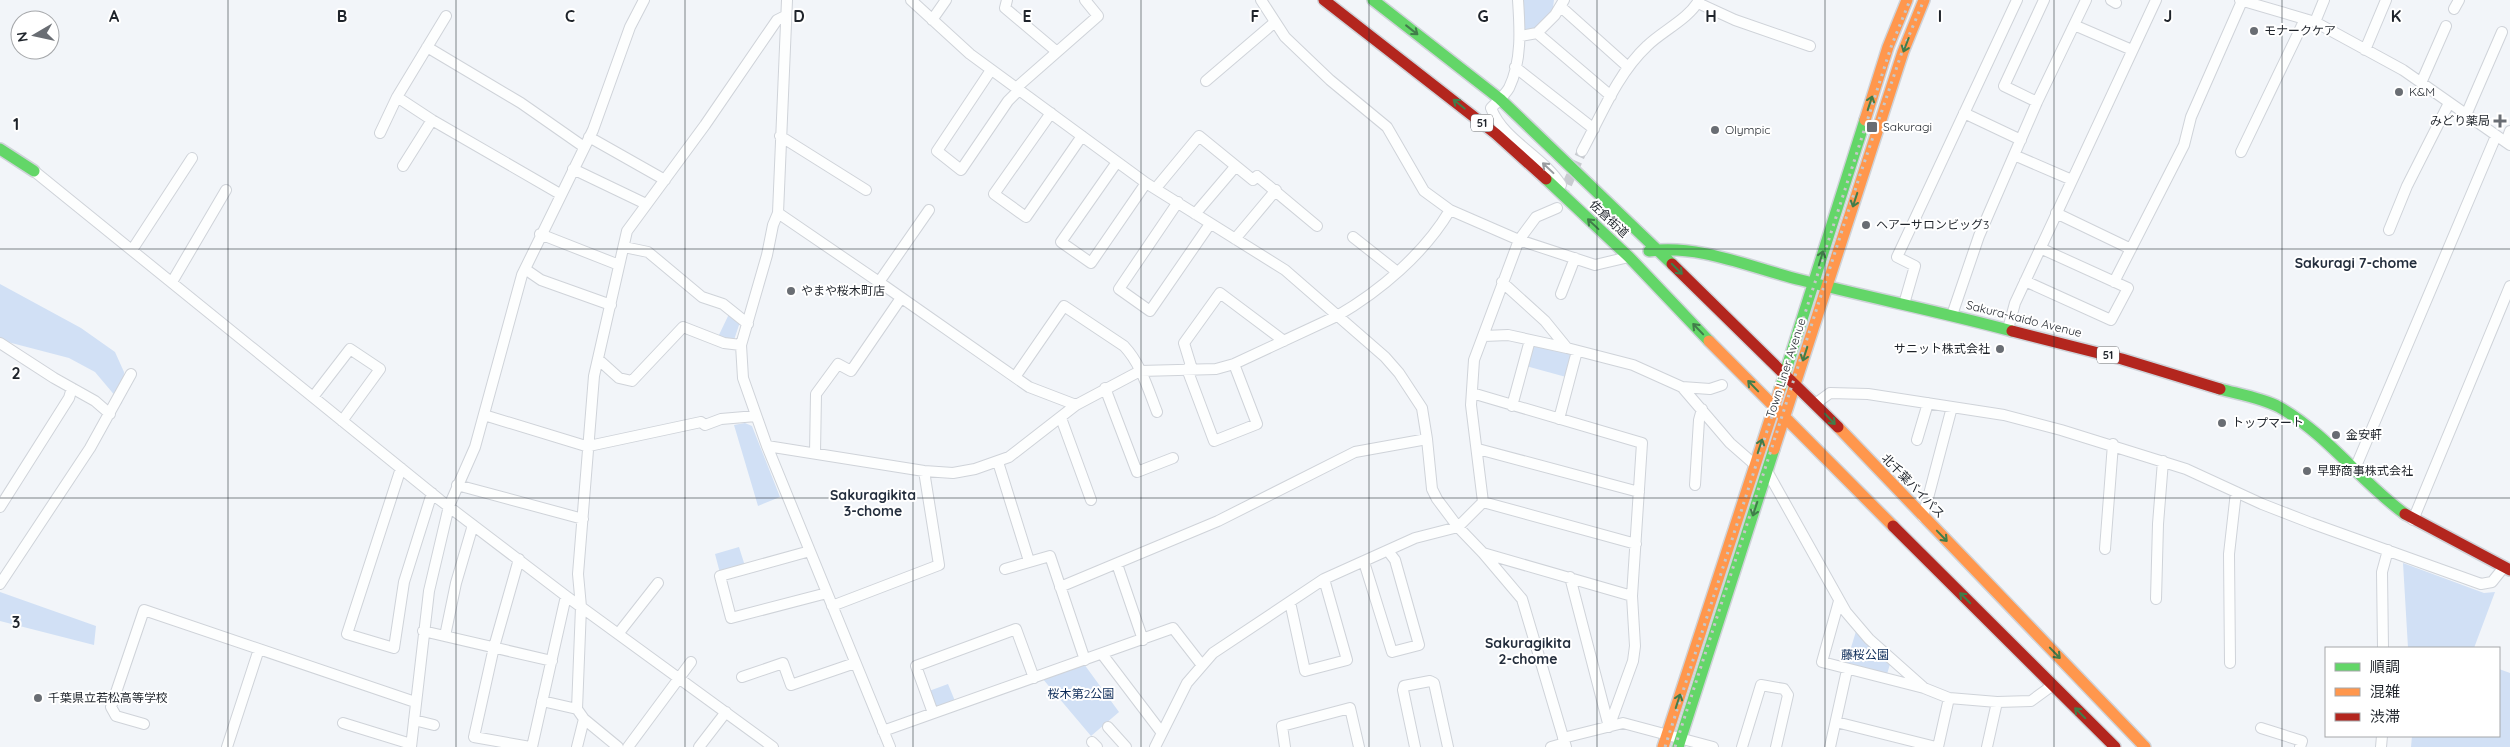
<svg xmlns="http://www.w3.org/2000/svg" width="2510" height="747" font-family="Quicksand,'Noto Sans JP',sans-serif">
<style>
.green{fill:#d1e0f5}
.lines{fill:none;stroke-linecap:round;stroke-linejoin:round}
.street-tunnel{stroke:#c8cbd0;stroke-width:10;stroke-dasharray:10 5;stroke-linecap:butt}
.street-casing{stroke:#cfd3d9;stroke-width:12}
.fast-casing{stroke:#cfd3d9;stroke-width:14}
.slow-casing{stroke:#cfd3d9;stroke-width:14}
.jam-casing{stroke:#cfd3d9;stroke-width:14}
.street{stroke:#fdfefe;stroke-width:10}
.fast{stroke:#63d668;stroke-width:11}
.slow{stroke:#ff974d;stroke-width:11}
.jam{stroke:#b3261e;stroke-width:11}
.rail{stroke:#c6c7c9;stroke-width:3;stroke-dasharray:2.5 5;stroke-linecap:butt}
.oneway{stroke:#417d4a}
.oneway2{stroke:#999c9f}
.grid{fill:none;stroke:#1f242b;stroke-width:1;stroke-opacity:0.55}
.poi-dot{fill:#696d73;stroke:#fff;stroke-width:2}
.labels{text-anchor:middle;stroke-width:4;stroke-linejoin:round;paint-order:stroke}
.shield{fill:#fff;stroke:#62666b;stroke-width:1}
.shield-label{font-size:11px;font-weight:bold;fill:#1f242b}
.poi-label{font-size:12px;fill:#1f242b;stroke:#fff;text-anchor:start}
.street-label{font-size:12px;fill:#1f242b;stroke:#fff}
.park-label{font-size:12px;fill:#0c2b58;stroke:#fff}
.neighbourhood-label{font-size:14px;font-weight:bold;fill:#242e3d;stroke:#fff}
.grid-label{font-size:16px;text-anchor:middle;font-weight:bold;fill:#1f242b;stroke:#fff;stroke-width:4;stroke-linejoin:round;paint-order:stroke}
</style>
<rect width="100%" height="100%" fill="#f2f5f9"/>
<path class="green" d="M1523 0H1554L1552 15 1536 32H1523Z
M0 284 81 328 115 352 124 372 122 404 95 372 69 358 0 340Z
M729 314 740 322 734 340 729 341 718 337Z
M1536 344 1569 353 1571 358 1566 377 1526 366 1532 346Z
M745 423 752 426 780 497 758 506 734 425Z
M739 547 745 566 720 573 715 554Z
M2403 563 2484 593 2495 592 2474 648H2408Z
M0 592 96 626 94 645 0 621Z
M1857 628 1891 661 1887 674 1846 664Z
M1084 664 1119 712 1091 736 1042 678Z
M2499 669 2510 673V747H2411L2412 736H2499Z
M948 684 955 701 936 709 929 691Z"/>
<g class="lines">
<path class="street-tunnel" d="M1561 198 1582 151"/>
<g class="street-casing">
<path id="street" d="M787 0 778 213 773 225 767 255 741 345 743 378 767 446 890 747
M911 0 970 54 1090 142 1146 183 1285 270 1385 357 1399 373 1422 408 1427 439 1432 489 1437 499 1458 527 1483 553 1522 599 1566 747
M1007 0 1005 8 1056 51
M1261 0 1285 37 1330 80 1387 127 1424 191 1450 210 1519 240 1595 265 1629 257
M1518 0C1520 29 1522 61 1509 88 1505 95 1497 102 1491 108 1503 140 1543 156 1561 185
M2111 0 2116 3
M2240 0 2315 22 2403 70 2510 145
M1698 3 1735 20 1810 46
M1561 7 1628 67
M2454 9 2459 0
M932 20 946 0
M2315 22 2324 0
M2074 25 2132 50
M1537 33 1611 96
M1521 36 1537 33 1555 15 1564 0
M427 47 521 103 584 147
M2365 50 2386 0
M1515 67 1594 129
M991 70 937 151 961 170 1008 101 1019 90
M1206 81 1275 22
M2421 83 2446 26
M1016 88 1098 16 1085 0
M2037 102 2004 86 2044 0
M1051 113 994 194 1026 217 1082 136
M1964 113 2021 140
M2466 115 2502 32
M432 120 397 97 446 16
M380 133 397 97
M780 136 866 190
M589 137 665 180
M2506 142 2510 131
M1582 151C1601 116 1617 74 1647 46 1662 31 1689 19 1699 0
M2241 152 2305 19
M2014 155 2072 180
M1117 162 1061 242 1091 263 1146 183
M403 166 432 120 560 194
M573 169 646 204
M34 171 440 500 566 596 773 747
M1156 188 1199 136 1253 180 1257 176 1317 226
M1178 202 1119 289 1150 311 1210 224
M929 210 879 282 1029 387 1076 405
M778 213 879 282
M2056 213 2131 249
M1195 214 1235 167
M2389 230 2407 186 2449 103
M540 234 619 265
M1353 237 1396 271
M1235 239 1276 190
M624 247 648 252 702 297 723 304 748 324
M132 250 192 158
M525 269 541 280 611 305
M2025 281 2111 320 2128 288 2040 248
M172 282 226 190
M1502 282 1545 321 1567 348 1633 365 1682 387 1730 443 1754 464
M2114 282 2184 145 2191 117 2242 1
M1561 294 1575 258
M1904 304 1915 266 1897 257 2017 0
M1952 315 1979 236 2037 102 2086 0
M2008 329 2015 303 2156 0
M1484 336 1508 335 1567 348
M0 343 54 378 95 401 110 414
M599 360 619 378 632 381 683 327 724 343 741 345
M1187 369 1214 441 1257 424 1234 364
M1192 369 1184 343 1220 293 1284 341
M1015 377 1064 306 1124 346C1141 364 1148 389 1157 412
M1682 387 1710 389 1722 385
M1105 388 1137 472 1173 458
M1472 393 1642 443 1632 596 1635 646 1633 661 1609 727 1570 577
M313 397 350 349 380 369 342 421
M1815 404 1830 393 1868 394 2004 415 2061 430 2186 469 2262 504 2311 523 2481 584 2492 582 2504 567
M1512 406 1530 340
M484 415 589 447
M1061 418 1091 500
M1559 419 1577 351
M1917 440 1928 403
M589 446 701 422 705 425 721 419 756 416
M767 446 924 471 953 473 975 469 1009 457 1076 405 1140 371 1216 369 1234 364 1337 316C1380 291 1424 254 1450 210
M1478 449 1639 492
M815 453 816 394 838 364 851 371 901 298
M998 462 1029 561
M401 468 347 634 394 648 404 582 432 493
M1767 471 1846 612 1869 639 1923 687
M2354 471 2496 136
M457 485 583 519
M1695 485 1699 420 1702 409
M1483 502 1636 544
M0 507 69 398 72 388
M1923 517 1952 407
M2413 520 2510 286
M2105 549 2113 444
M810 551 720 576 731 618 827 593
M1483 553 1632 596
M519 559 494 647 474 737 530 747
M1364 562 1392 652 1419 645 1395 560 1388 551
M1117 564 1143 640
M1005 569 1050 556 1085 660
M0 584 90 448 131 374
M1060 587 1218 521 1355 452 1427 439
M2156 599 2158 524 2163 461
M1839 601 1822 662 1924 688 1949 698 1997 702 2031 701 2053 685
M1290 602 1305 671 1347 660 1324 579
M832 606 939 565 924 471
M423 631 552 661
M618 634 658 583
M445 636 456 583 473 525
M2383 648 2382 572 2388 550
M1102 654 1162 733
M2230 663 2229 554 2236 492
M742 677 783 663 791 685 855 663
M542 701 577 709
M933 713 916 666 1016 629 1034 678
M414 720 434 725
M1836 722 1936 747
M343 723 411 744
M144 724 116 716 111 707 144 610 415 702
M1108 727 1126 747
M2261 728 2302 741 2300 747
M883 731 1173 628 1201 664
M1563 738 1623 723 1713 747
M1092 742 1097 747
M227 747 259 649
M411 747 429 591 449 506 475 447 522 275 593 130 630 27 644 0
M532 747 566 596
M577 747 584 719
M618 747 584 719 577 709 581 607 578 574 594 376 627 231 705 125 777 20 785 16
M628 747 691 662
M699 747 726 712
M1155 747 1187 683 1213 653 1324 579 1415 538 1458 527 1483 502 1471 405 1474 360 1519 240 1536 217 1557 208
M1285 747 1282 726 1350 708 1359 747
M1415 747 1403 690 1404 686 1430 681 1434 683 1448 747
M1551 747 1565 743
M1742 747 1761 685 1784 689 1788 695 1776 747
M1830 747 1847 670
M1938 747 1949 698
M1987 747 1997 702
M2381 747 2382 736"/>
</g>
<g class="fast-casing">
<path id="fast" d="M1373 0 1500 99 1672 264
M0 149 34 171
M1546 179 1629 257 1709 341
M1649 251C1701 244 1751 268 1801 280 1871 298 1942 312 2012 331
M1780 389 1865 120
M2220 389C2238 394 2262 398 2279 407 2327 434 2361 482 2405 514
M1678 747 1774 449"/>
</g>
<g class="slow-casing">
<path id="slow" d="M1865 120 1888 47 1907 0
M1709 341 1893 526
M1838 427 2145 747
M1774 449 1903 52 1924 0
M1663 747 1780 389"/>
</g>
<g class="jam-casing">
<path id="jam" d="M1324 0 1496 134 1546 179
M1672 264 1838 427
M2012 331 2122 359 2220 389
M2405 514 2510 570
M1893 526 2115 747"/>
</g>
<use href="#street" class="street"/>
<use href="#fast" class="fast"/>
<use href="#slow" class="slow"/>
<use href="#jam" class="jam"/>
<path class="rail" d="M1665 747 1891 47 1910 0
M1675 747 1860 175 1902 52 1924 0"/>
</g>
<defs><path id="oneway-shaft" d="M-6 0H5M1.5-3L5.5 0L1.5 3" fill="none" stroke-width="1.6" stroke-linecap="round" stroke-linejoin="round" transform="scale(1.25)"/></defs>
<g class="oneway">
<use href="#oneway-shaft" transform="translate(1412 30) rotate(38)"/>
<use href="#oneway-shaft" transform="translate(1906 45) rotate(111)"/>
<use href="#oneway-shaft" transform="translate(1870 103) rotate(-72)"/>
<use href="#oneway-shaft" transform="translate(1459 104) rotate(-141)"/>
<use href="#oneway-shaft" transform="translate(1855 200) rotate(108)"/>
<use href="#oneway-shaft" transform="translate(1593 224) rotate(-137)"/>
<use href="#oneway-shaft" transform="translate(1821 258) rotate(-73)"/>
<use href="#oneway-shaft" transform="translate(1677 269) rotate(45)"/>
<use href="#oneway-shaft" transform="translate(1698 329) rotate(-134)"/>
<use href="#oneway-shaft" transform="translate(1805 354) rotate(108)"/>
<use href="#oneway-shaft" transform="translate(1753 386) rotate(-134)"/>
<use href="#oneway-shaft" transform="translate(1830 419) rotate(46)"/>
<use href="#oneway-shaft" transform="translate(1760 446) rotate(-72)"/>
<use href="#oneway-shaft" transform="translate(1755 509) rotate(108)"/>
<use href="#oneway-shaft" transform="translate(1942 536) rotate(46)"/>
<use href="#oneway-shaft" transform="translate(1965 598) rotate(-135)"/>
<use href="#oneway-shaft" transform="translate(2055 653) rotate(46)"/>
<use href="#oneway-shaft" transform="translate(1678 701) rotate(-72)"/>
<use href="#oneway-shaft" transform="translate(2080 713) rotate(-135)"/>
</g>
<use class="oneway2" href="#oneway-shaft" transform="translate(1548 168) rotate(-137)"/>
<path class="grid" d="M228 0V747M456 0V747M685 0V747M913 0V747M1141 0V747M1369 0V747M1597 0V747M1825 0V747M2054 0V747M2282 0V747M0 249H2510M0 498H2510"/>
<g class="poi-dot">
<circle cx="2254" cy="31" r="5"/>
<circle cx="2399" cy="92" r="5"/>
<path d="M2497.5 113.5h5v5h5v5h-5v5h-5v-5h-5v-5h5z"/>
<rect x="1866" y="121" width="12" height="12" rx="2.5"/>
<circle cx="1715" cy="130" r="5"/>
<circle cx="1866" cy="225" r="5"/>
<circle cx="791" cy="291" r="5"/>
<circle cx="2000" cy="349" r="5"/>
<circle cx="2222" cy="423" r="5"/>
<circle cx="2336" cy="435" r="5"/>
<circle cx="2307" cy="471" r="5"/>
<circle cx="38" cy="698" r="5"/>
</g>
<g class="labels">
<g class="shield">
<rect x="1471" y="114.5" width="22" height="17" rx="4"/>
<rect x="2097" y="346.5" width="22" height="17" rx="4"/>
</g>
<g class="shield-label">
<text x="1482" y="127">51</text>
<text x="2108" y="359">51</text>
</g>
<g class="poi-label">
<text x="2264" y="35">モナークケア</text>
<text x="2409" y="96">K&amp;M</text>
<text x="2490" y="125" text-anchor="end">みどり薬局</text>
<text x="1883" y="131">Sakuragi</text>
<text x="1725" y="134">Olympic</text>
<text x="1876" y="229">ヘアーサロンビッグ3</text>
<text x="801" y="295">やまや桜木町店</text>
<text x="1990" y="353" text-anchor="end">サニット株式会社</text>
<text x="2232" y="427">トップマート</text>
<text x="2346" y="439">金安軒</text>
<text x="2317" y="475">早野商事株式会社</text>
<text x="48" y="702">千葉県立若松高等学校</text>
</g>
<g class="street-label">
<text transform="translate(1609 219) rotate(43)" y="4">佐倉街道</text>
<text transform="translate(2024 319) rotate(14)" y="4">Sakura-kaido Avenue</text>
<text transform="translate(1786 368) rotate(-72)" y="4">Town Liner Avenue</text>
<text transform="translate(1913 486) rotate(46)" y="4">北千葉バイパス</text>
</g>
<g class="park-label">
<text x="1865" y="659">藤桜公園</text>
<text x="1081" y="698">桜木第2公園</text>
</g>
<g class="neighbourhood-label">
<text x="2356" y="268">Sakuragi 7-chome</text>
<text x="873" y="500">Sakuragikita<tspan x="873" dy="16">3-chome</tspan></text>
<text x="1528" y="648">Sakuragikita<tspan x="1528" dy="16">2-chome</tspan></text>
</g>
</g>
<g class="grid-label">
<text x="114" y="22">A</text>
<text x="342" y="22">B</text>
<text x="570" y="22">C</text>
<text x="799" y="22">D</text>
<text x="1027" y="22">E</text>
<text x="1255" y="22">F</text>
<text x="1483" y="22">G</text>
<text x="1711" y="22">H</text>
<text x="1940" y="22">I</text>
<text x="2168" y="22">J</text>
<text x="2396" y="22">K</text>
<text x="16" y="130">1</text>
<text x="16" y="379">2</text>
<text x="16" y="628">3</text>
</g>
<rect x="2325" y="647" width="175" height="90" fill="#ffffff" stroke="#a5a7aa"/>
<rect x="2335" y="663" width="25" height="8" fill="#63d668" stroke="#a5a7aa"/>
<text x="2370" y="672" font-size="15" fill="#1f242b">順調</text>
<rect x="2335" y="688" width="25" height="8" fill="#ff974d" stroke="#a5a7aa"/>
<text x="2370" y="697" font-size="15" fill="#1f242b">混雑</text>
<rect x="2335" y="713" width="25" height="8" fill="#b3261e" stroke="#a5a7aa"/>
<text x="2370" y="722" font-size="15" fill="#1f242b">渋滞</text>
<g transform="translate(35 35) rotate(261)"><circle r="24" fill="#ffffff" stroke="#a5a7aa"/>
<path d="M0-4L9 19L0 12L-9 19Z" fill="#696d73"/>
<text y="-8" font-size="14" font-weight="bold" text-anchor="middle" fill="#1f242b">N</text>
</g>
</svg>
